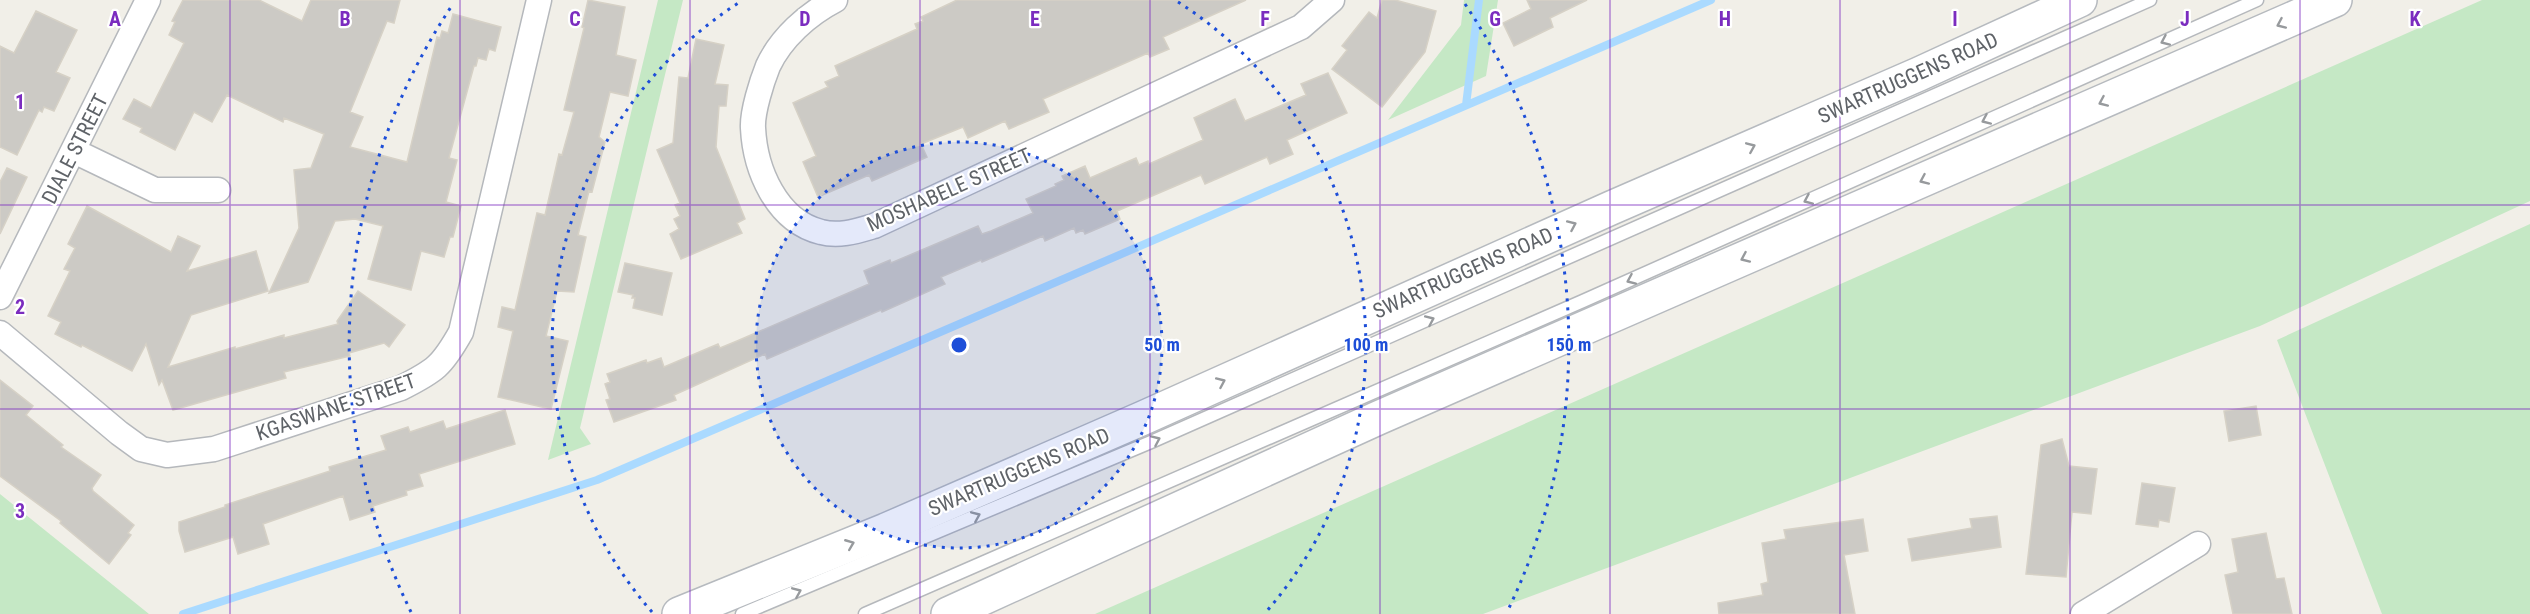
<svg xmlns="http://www.w3.org/2000/svg" width="2530" height="614" font-family="'Roboto Condensed',sans-serif">
<style>
.green{fill:#c5e8c5}
.lines{fill:none;stroke-linecap:round;stroke-linejoin:round}
.stream{stroke:#aadaff;stroke-width:8}
.building{fill:#cccac5;stroke:#d6d1c6;stroke-width:1.5}
.lane-casing{stroke:#b5b8bc;stroke-width:15}
.street-casing{stroke:#b5b8bc;stroke-width:27}
.secondary-casing{stroke:#b6babf;stroke-width:36}
.lane{stroke:#fff;stroke-width:12}
.street{stroke:#fff;stroke-width:24}
.secondary{stroke:#fff;stroke-width:33}
.oneway{stroke:#979a9d}
.grid{fill:none;stroke:#7b2cbf;stroke-width:1.5;stroke-opacity:0.55}
.ring{fill:none;stroke:#1d4ed8;stroke-width:3;stroke-dasharray:3 6}
.labels{text-anchor:middle;stroke-width:4.5;stroke-linejoin:round;paint-order:stroke}
.street-label{font-size:21px;fill:#5f6368;stroke:#fff}
.grid-label{font-size:20px;text-anchor:middle;font-weight:bold;fill:#7b2cbf;stroke:#fff;stroke-width:4.5;stroke-linejoin:round;paint-order:stroke}
.centre{fill:#1d4ed8;stroke:#fff;stroke-width:3}
.ring-label{font-size:18px;text-anchor:middle;font-weight:bold;fill:#1d4ed8;stroke:#fff;stroke-width:4.5;stroke-linejoin:round;paint-order:stroke}
</style>
<rect width="100%" height="100%" fill="#f1efe8"/>
<path class="green" d="M658 0H683L580 428 591 444 548 460Z
M1464 0H1498L1486 76 1388 120 1461 25Z
M2482 0H2530V201L2260 326 1483 614H1095Z
M2530 224V614H2382L2277 340Z
M0 494 149 614H0Z"/>
<g class="lines">
<path class="stream" d="M1466 105 1479 0
M183 614 597 480 1711 0"/>
</g>
<path class="building" d="M183 0H259L302 21 311 0H400L394 23 387 21 350 112 363 117 350 147 407 162 437 37 440 38 442 31 448 33 453 14 501 27 495 51 489 49 486 60 478 58 476 66H474L449 158 457 160 446 202 461 206 453 237H450L444 257 421 251 411 290 368 279 383 226 355 219 335 221 308 282 269 293 299 228 294 170 311 168 324 134 284 118 283 122 227 95 212 122 194 112 175 150 140 132 142 128 123 119 134 99 151 108 184 43 169 35 175 22 172 21Z
M588 0 625 7 616 55 636 60 628 96 610 92 599 137 605 142 592 192 589 191 578 235 586 237 574 292 557 291 546 336 568 341 551 409 498 397 513 331 498 327 502 307 515 310 537 213 545 215 559 154 562 155 574 112 564 110 584 28 582 27Z
M957 0H1246L1163 37 1169 49 1150 57 1148 53 1043 99 1049 112 1009 129 1005 121 968 138 963 127 921 144 927 157 872 181 869 175 818 197 803 162 816 156 793 103 828 87 825 82 839 76 835 66 917 29 915 24 923 21 921 17Z
M1382 0H1395L1436 11 1425 52 1382 107 1332 69 1347 50 1342 46 1369 12 1377 18Z
M1527 0H1587L1550 18 1553 27 1514 46 1503 23 1531 9Z
M36 11 77 30 56 72 70 78 54 111 44 107 42 112 39 110 17 155 0 147V46L14 53Z
M696 39 724 45 715 84 728 85 726 106H719L716 147 745 219 737 223 742 233 681 259 670 234 679 229 674 219 680 216 675 205 680 203 657 150 673 143 679 77 688 78Z
M1328 73 1347 113 1287 140 1293 154 1270 164 1267 157 1205 184 1201 175 1117 211 1120 219 1085 234 1083 230 1076 233 1074 228 1045 241 1043 236 982 262 981 260 941 277 945 284 882 312 881 310 767 359 765 354 674 395 676 400 614 422 606 400 610 399 605 384 610 382 607 374 646 360 647 363 661 358 664 367 718 344 720 348 737 341 869 284 864 271 890 260 891 263 978 226 982 234 991 231 1033 213 1026 199 1056 186 1055 184 1064 180 1062 176 1085 166 1090 178 1136 158 1139 165 1148 161 1149 164 1203 140 1194 118 1235 99 1245 121 1306 95 1301 84Z
M7 168 27 177 0 234V182Z
M87 206 171 252 178 236 200 246 187 271 256 251 268 291 191 315 168 367 235 347V349L284 335V338L338 324 337 321 358 291 405 325 389 347 384 343 349 353 350 356 284 372 286 378 173 410 162 380 159 385 146 344 132 371 82 345 81 347 55 334 61 322 48 316 70 271 64 269 75 248 68 244Z
M625 263 672 273 662 315 633 308 635 298H632L633 295 618 292Z
M0 380 33 406 26 415 63 445 61 447 101 475 92 488 93 491 134 525 128 533 131 535 109 564 60 523 61 521 0 476Z
M2256 406 2261 435 2229 441 2224 411Z
M505 410 515 444 419 474 423 486 406 491 407 495 373 506 375 512 350 520 343 496 263 524 269 544 238 554 233 537 185 552 179 531V522L225 507V505L330 471 329 467 386 450 381 436 408 427 410 432 443 421 446 429Z
M2062 439 2069 466 2097 469 2091 514 2072 512 2066 577 2026 574 2041 445Z
M2142 483 2175 488 2169 522 2159 520 2158 527 2136 524Z
M1997 516 2001 547 1912 561 1908 539 1972 528 1970 519Z
M1863 519 1868 551 1844 555 1855 614H1719L1718 603 1763 595 1761 584 1768 582 1762 543 1786 539 1784 530Z
M2266 533 2276 579 2284 578 2292 614H2233L2225 575 2238 572 2232 539Z"/>
<g class="lines">
<g class="lane-casing">
<path id="lane" d="M742 614 1151 442 2150 0
M865 614 1583 301 2257 0"/>
</g>
<g class="street-casing">
<path id="street" d="M835 0C808 14 781 38 768 66 762 81 752 112 753 128 755 169 776 221 821 232 839 237 857 231 874 226L1301 27 1332 0
M74 151 155 190H218
M0 297 148 0
M0 333 119 433 141 449 167 455 214 449 401 388C435 371 442 366 461 332L539 0
M2083 614 2198 544"/>
</g>
<g class="secondary-casing">
<path id="secondary" d="M679 614 886 530 1143 418 1611 208 1919 74 2080 0
M948 614 1378 418 2335 0"/>
</g>
<use href="#lane" class="lane"/>
<use href="#street" class="street"/>
<use href="#secondary" class="secondary"/>
</g>
<defs><path id="oneway-chevron" d="M-2-3.5L2.5 0L-2 3.5" fill="none" stroke-width="1.6" stroke-linecap="round" stroke-linejoin="round" transform="scale(1.5)"/></defs>
<g class="oneway">
<use href="#oneway-chevron" transform="translate(2281 24) rotate(156)"/>
<use href="#oneway-chevron" transform="translate(2165 41) rotate(156)"/>
<use href="#oneway-chevron" transform="translate(2103 102) rotate(156)"/>
<use href="#oneway-chevron" transform="translate(1986 120) rotate(156)"/>
<use href="#oneway-chevron" transform="translate(1751 147) rotate(-23)"/>
<use href="#oneway-chevron" transform="translate(1924 180) rotate(156)"/>
<use href="#oneway-chevron" transform="translate(1808 200) rotate(156)"/>
<use href="#oneway-chevron" transform="translate(1572 225) rotate(-24)"/>
<use href="#oneway-chevron" transform="translate(1745 258) rotate(156)"/>
<use href="#oneway-chevron" transform="translate(1631 280) rotate(156)"/>
<use href="#oneway-chevron" transform="translate(1430 320) rotate(-24)"/>
<use href="#oneway-chevron" transform="translate(1221 382) rotate(-24)"/>
<use href="#oneway-chevron" transform="translate(1156 440) rotate(-24)"/>
<use href="#oneway-chevron" transform="translate(976 516) rotate(-23)"/>
<use href="#oneway-chevron" transform="translate(850 544) rotate(-22)"/>
<use href="#oneway-chevron" transform="translate(797 592) rotate(-23)"/>
</g>
<path class="grid" d="M230 0V614M460 0V614M690 0V614M920 0V614M1150 0V614M1380 0V614M1610 0V614M1840 0V614M2070 0V614M2300 0V614M0 205H2530M0 409H2530"/>
<circle cx="959" cy="345" r="203" fill="#1d4ed8" fill-opacity=".12"/>
<g class="ring">
<circle cx="959" cy="345" r="203"/>
<path d="M652 612A407 407 0 0 1 740 2M1178 2A407 407 0 0 1 1266 612"/>
<path d="M411 612A610 610 0 0 1 453 4M1465 4A610 610 0 0 1 1507 612"/>
</g>
<g class="labels">
<g class="street-label">
<text transform="translate(1908 78) rotate(-24)" y="7">SWARTRUGGENS ROAD</text>
<text transform="translate(75 149) rotate(-63)" y="7">DIALE STREET</text>
<text transform="translate(949 190) rotate(-24)" y="7">MOSHABELE STREET</text>
<text transform="translate(1463 273) rotate(-24)" y="7">SWARTRUGGENS ROAD</text>
<text transform="translate(336 407) rotate(-19)" y="7">KGASWANE STREET</text>
<text transform="translate(1019 472) rotate(-23)" y="7">SWARTRUGGENS ROAD</text>
</g>
</g>
<g class="grid-label">
<text x="115" y="26">A</text>
<text x="345" y="26">B</text>
<text x="575" y="26">C</text>
<text x="805" y="26">D</text>
<text x="1035" y="26">E</text>
<text x="1265" y="26">F</text>
<text x="1495" y="26">G</text>
<text x="1725" y="26">H</text>
<text x="1955" y="26">I</text>
<text x="2185" y="26">J</text>
<text x="2415" y="26">K</text>
<text x="20" y="109">1</text>
<text x="20" y="314">2</text>
<text x="20" y="518">3</text>
</g>
<circle cx="959" cy="345" r="9" class="centre"/>
<g class="ring-label">
<text x="1162" y="351">50 m</text>
<text x="1366" y="351">100 m</text>
<text x="1569" y="351">150 m</text>
</g>
</svg>
